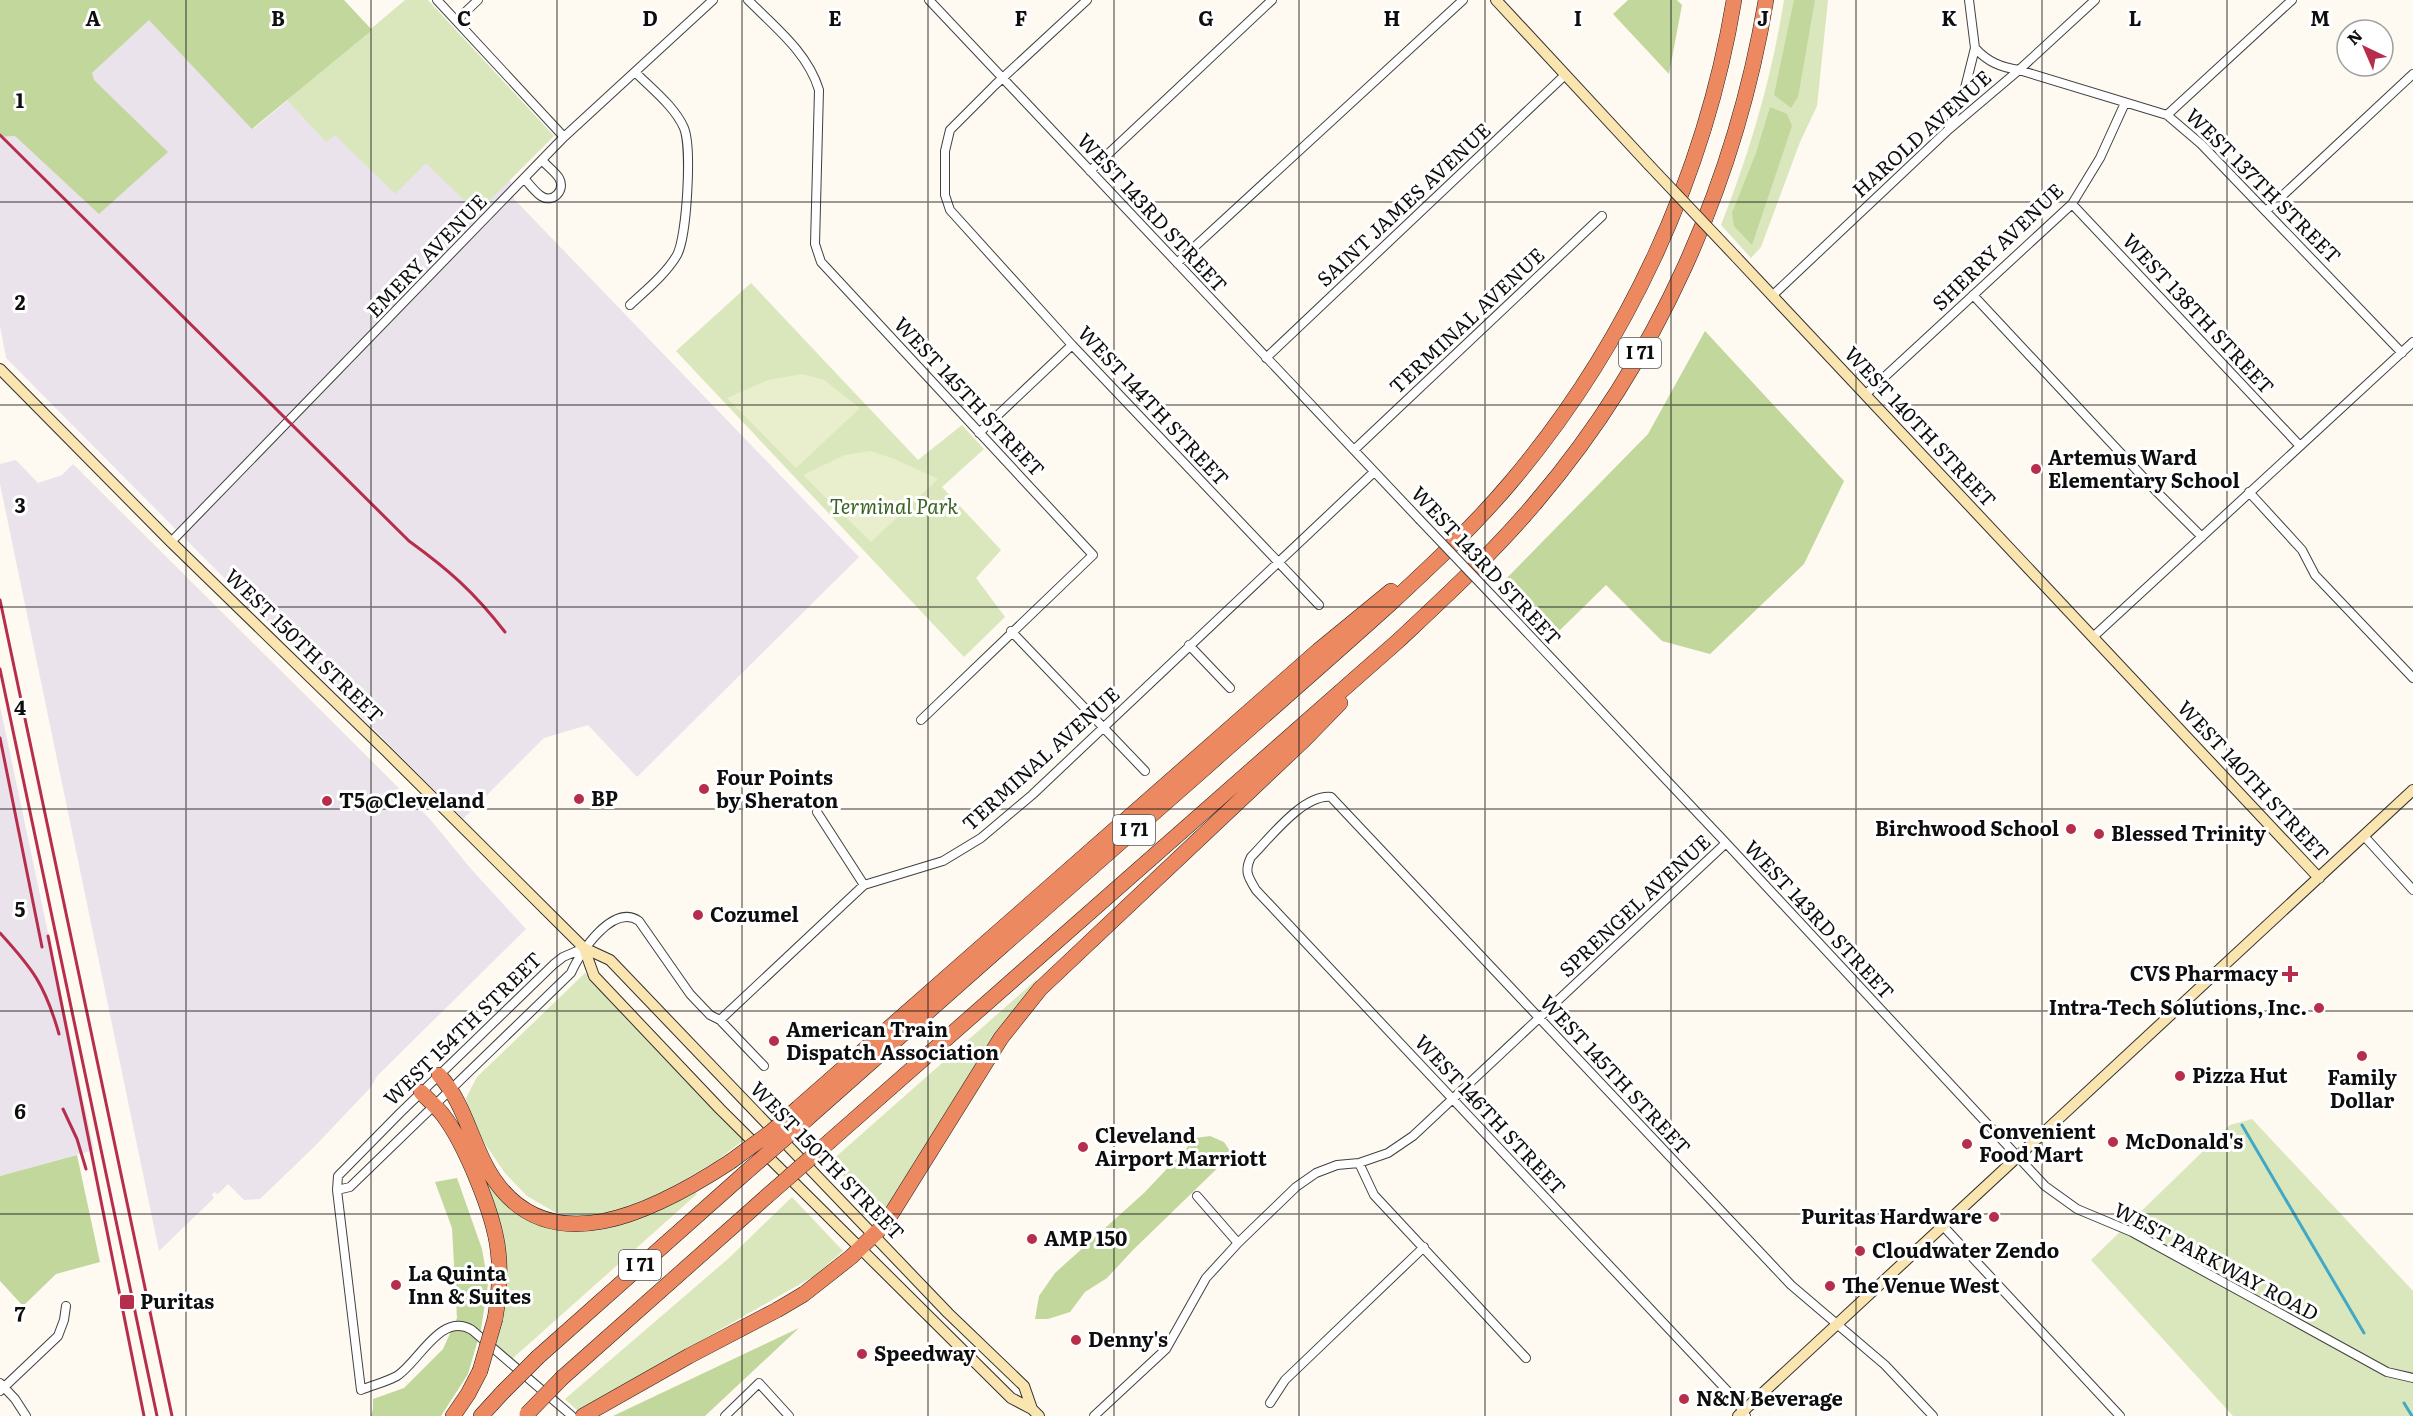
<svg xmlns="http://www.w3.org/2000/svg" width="2413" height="1416" font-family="Literata,serif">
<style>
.industrial{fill:#eae3ec}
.green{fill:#dae7bc}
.forest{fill:#c1d79c}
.pitch{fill:#e9efcd}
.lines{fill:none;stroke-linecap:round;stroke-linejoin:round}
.stream{stroke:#43a8c6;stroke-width:3}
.street-casing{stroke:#414141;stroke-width:10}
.secondary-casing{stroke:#303030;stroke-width:12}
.highway-casing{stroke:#1f1f1f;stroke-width:16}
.street{stroke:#fff;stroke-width:8}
.secondary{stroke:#fae5b0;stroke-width:10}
.highway{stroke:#ec8961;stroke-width:15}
.rail{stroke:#b72e4c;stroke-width:3}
.street-bridge-casing{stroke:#414141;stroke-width:10;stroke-linecap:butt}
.secondary-bridge-casing{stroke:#303030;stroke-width:12;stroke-linecap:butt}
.highway-bridge-casing{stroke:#1f1f1f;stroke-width:16;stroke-linecap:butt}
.street-bridge{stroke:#fff;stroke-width:8}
.secondary-bridge{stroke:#fae5b0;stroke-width:10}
.highway-bridge{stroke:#ec8961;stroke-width:15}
.grid{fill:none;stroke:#0e0e0e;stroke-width:1.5;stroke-opacity:0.55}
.poi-dot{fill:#b72e4c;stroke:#fff;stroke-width:2}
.labels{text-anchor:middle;stroke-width:6;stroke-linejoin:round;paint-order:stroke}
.shield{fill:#fff;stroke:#565656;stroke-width:1.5}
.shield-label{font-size:18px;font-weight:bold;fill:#0e0e0e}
.street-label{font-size:20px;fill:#0e0e0e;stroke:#fff}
.poi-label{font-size:20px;font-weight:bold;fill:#0e0e0e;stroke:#fff;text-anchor:start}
.park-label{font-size:20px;font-style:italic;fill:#3a6322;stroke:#fff}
.grid-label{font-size:20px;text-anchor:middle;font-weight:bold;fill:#0e0e0e;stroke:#fff;stroke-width:6;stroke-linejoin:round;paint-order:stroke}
</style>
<rect width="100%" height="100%" fill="#fef9f1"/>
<path class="industrial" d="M149 19 253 129 372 30 511 182 514 199 859 557 637 777 588 725 544 738 463 819 6 358 0 326V137L26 135Z
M16 460 38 483 62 475 73 464 429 818 472 870 526 929 377 1076 371 1087 316 1145 260 1199 244 1200 228 1184 218 1194 214 1192 212 1195 214 1198 159 1251 0 484V464Z
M0 706 94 1150 0 1176Z"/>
<path class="green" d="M405 0H428L554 136 477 213 426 163 395 194 335 135 326 142 287 100Z
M1784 0H1828L1817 106 1800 142 1761 247 1751 258 1721 225C1750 152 1772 77 1784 0Z
M751 283 918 460 962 425 984 449 942 487 1001 550 976 578 1005 617 964 657 676 351Z
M585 973 745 1139 715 1162 637 1207 598 1217 556 1213 527 1196 505 1173 474 1128 466 1098 477 1077Z
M1036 980 1039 983 881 1216 830 1162Z
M2252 1119 2413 1291V1416H2233L2091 1260 2230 1125Z
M490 1185C555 1264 620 1227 694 1190L697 1194 512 1359 496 1345C504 1308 511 1269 503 1232 499 1217 491 1202 485 1188Z
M792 1197 843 1251 814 1276 578 1411 565 1399 729 1258Z"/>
<path class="forest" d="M0 0H344L372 30 252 129 149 20 92 73 94 80 168 152 99 214 15 136 0 137Z
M1628 0H1677L1682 5 1669 74 1613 14Z
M1794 0H1815L1798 97 1791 108 1774 95Z
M1770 107 1787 114 1792 126 1752 245 1734 226 1732 213 1756 153Z
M1705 331 1844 481 1804 564 1710 654 1662 641 1606 585 1556 634 1506 579 1648 434Z
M1210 1136 1224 1142 1232 1154 1133 1250 1107 1278 1085 1292 1070 1312 1048 1319H1035L1039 1296 1055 1273 1144 1193 1196 1138Z
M77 1155 100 1262 56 1274 23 1306 0 1281V1176Z
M457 1178 482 1249 488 1284 481 1329 468 1374 441 1416H371L373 1409V1399L404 1388 443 1349 457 1318 452 1228 435 1182Z
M799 1328 705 1416H613Z"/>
<path class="pitch" d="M802 374 824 380 860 408 796 468 727 398 768 380Z
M870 451 892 458 938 479 871 542 803 475 845 455Z"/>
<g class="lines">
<path class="stream" d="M2242 1125 2364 1333
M2404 1403 2412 1416"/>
<g class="street-casing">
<path id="street" d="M437 0 564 137
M748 0C775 27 808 53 819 90L815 244 821 262 1093 555 921 720
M929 0 1419 519
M1087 0 995 85 950 130 945 151V195L950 210 1072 345 1319 605
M457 20 478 0
M1975 48C1988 62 2000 67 2019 70L2167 115 2201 144 2402 353
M2167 115 2292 0
M1949 127 1964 92 1975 48 1969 0
M1090 171 1272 0
M524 178C529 184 535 192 541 196 553 204 566 190 559 178 555 172 547 166 542 160
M2072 204 2300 446
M2266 211 2413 74
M1177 263 1463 0
M1773 295 1947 131 2019 70 2095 0
M1973 295 2157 492 2202 537
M630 305C646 290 666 274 677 255 687 236 692 148 684 128 675 107 652 89 636 73
M1266 358 1565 75
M1866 394 2072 204 2100 158 2125 103
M979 433 1072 345
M1354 450 1602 216
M2249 492 2302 550 2315 575 2413 678
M171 542 564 137 713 0
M1501 605 1726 843 2045 1186 2077 1209 2132 1232 2387 1372 2413 1378
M1011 631 1145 771
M2093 637 2413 342
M1189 645 1230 688
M817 812 864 885
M2364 836 2413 890
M720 1020 864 885 943 861 981 838 1032 795 1374 472
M1359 1163 1374 1195 1526 1358
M337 1190 350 1187 571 973C580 952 613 903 639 921L690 994 710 1015 720 1020 764 1066
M1197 1196 1238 1243
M1944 1227 2120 1416
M0 1383 15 1399 26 1416
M0 1391 58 1336 64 1320 66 1306
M1270 1403 1285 1380 1424 1247
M572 1416 472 1330C441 1311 419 1362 397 1376 386 1382 373 1385 361 1390L337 1190 338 1176 400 1113 554 964 563 957 584 948
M725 1416 759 1383 789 1416
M1094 1416 1166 1349 1206 1278 1238 1243 1296 1187 1316 1173 1337 1165 1359 1163 1388 1153 1413 1136 1726 843
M1746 1416 1734 1398 1256 890C1248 877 1244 871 1251 857 1270 838 1303 794 1331 797L1791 1285 1885 1365 1933 1416"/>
</g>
<g class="secondary-casing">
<path id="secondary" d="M1496 0 1649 165
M1736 257 2319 878
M0 369 171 542 386 751 584 948 610 960 948 1313 1024 1386 1032 1409
M584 948 594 976 720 1109 1011 1398 1032 1409 1039 1416
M1738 1416 2413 790"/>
</g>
<g class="highway-casing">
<path id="highway" d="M439 1075C463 1101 470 1137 487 1168 544 1271 658 1209 730 1162
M421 1092C428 1100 437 1107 443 1115 465 1144 494 1214 498 1250 501 1273 499 1296 495 1319
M798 1108 1319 650 1391 591
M808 1118C940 1000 1073 884 1206 767 1267 713 1329 659 1390 604 1432 565 1474 526 1511 482 1626 346 1705 176 1734 0
M830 1141 1398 641C1446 596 1494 552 1536 502 1657 360 1735 184 1766 0
M538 1357 744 1174
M562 1378 766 1197
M453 1416 468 1394 480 1371
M481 1416 503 1392
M583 1416 689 1356 777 1310 804 1294 851 1257 885 1224 1001 1038 1040 989 1305 739 1340 703"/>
</g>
<use href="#street" class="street"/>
<use href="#secondary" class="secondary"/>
<use href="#highway" class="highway"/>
<path class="rail" d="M0 135 409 541C449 570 474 592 505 632
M0 600 172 1416
M0 669 157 1416
M0 738 42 947
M0 933C33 969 45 985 59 1034
M48 936 144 1416
M63 1109 77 1139 86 1169"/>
<g class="street-bridge-casing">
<path id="street-bridge" d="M1419 519 1501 605"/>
</g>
<g class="secondary-bridge-casing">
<path id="secondary-bridge" d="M1649 165 1736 257"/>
</g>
<g class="highway-bridge-casing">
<path id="highway-bridge" d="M730 1162 771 1132 798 1108
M744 1174 808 1118
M766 1197 830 1141
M480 1371 495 1319
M503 1392 538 1357
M527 1414 562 1378"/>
</g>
<use href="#street-bridge" class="street-bridge"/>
<use href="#secondary-bridge" class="secondary-bridge"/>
<use href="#highway-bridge" class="highway-bridge"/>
</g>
<path class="grid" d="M186 0V1416M371 0V1416M557 0V1416M742 0V1416M928 0V1416M1114 0V1416M1299 0V1416M1485 0V1416M1671 0V1416M1856 0V1416M2042 0V1416M2227 0V1416M0 202H2413M0 405H2413M0 607H2413M0 809H2413M0 1011H2413M0 1214H2413"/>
<g class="poi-dot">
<circle cx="2036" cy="469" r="6"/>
<circle cx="704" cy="789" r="6"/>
<circle cx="579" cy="799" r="6"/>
<circle cx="327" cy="801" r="6"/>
<circle cx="2071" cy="829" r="6"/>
<circle cx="2099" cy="834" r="6"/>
<circle cx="698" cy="915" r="6"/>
<path d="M2287 965h6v6h6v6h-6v6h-6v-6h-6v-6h6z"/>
<circle cx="2319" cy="1008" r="6"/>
<circle cx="774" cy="1041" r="6"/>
<circle cx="2362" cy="1056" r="6"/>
<circle cx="2180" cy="1076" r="6"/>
<circle cx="2113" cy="1142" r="6"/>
<circle cx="1967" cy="1144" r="6"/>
<circle cx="1083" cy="1147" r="6"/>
<circle cx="1994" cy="1217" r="6"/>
<circle cx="1032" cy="1239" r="6"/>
<circle cx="1860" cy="1251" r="6"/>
<circle cx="396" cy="1285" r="6"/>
<circle cx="1830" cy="1286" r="6"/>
<rect x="119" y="1294" width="16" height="16" rx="3"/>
<circle cx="1076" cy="1340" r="6"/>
<circle cx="862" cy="1354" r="6"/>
<circle cx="1684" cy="1399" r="6"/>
</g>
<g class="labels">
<g class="shield">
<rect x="1619" y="338" width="42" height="30" rx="4.5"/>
<rect x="1113" y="815" width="42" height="30" rx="4.5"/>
<rect x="619" y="1250" width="42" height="30" rx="4.5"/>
</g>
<g class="shield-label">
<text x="1640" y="359">I 71</text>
<text x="1134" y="836">I 71</text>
<text x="640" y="1271">I 71</text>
</g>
<g class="street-label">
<text transform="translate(1922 134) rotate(-42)" y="7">HAROLD AVENUE</text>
<text transform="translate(2263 186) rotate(45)" y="7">WEST 137TH STREET</text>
<text transform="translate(1404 205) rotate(-43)" y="7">SAINT JAMES AVENUE</text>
<text transform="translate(1152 213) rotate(47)" y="7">WEST 143RD STREET</text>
<text transform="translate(1998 247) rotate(-44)" y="7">SHERRY AVENUE</text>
<text transform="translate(427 256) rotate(-46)" y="7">EMERY AVENUE</text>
<text transform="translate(2198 314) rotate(47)" y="7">WEST 138TH STREET</text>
<text transform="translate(1467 321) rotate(-43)" y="7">TERMINAL AVENUE</text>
<text transform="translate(969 397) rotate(47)" y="7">WEST 145TH STREET</text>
<text transform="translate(1153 406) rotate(47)" y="7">WEST 144TH STREET</text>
<text transform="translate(1920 427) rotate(47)" y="7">WEST 140TH STREET</text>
<text transform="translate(1486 566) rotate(47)" y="7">WEST 143RD STREET</text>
<text transform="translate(304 646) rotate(44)" y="7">WEST 150TH STREET</text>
<text transform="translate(1041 759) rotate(-42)" y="7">TERMINAL AVENUE</text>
<text transform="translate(2253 781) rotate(47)" y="7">WEST 140TH STREET</text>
<text transform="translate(1635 906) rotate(-43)" y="7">SPRENGEL AVENUE</text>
<text transform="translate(1819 920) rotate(47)" y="7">WEST 143RD STREET</text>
<text transform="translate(463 1029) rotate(-44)" y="7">WEST 154TH STREET</text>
<text transform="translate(1615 1075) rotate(47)" y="7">WEST 145TH STREET</text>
<text transform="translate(1490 1115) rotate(47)" y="7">WEST 146TH STREET</text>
<text transform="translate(827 1161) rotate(46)" y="7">WEST 150TH STREET</text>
<text transform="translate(2216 1262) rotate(28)" y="7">WEST PARKWAY ROAD</text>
</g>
<g class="poi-label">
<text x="2048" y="465">Artemus Ward<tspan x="2048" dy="23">Elementary School</tspan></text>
<text x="716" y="785">Four Points<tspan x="716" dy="23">by Sheraton</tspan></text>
<text x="591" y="806">BP</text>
<text x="339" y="808">T5@Cleveland</text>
<text x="2059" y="836" text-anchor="end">Birchwood School</text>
<text x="2111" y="841">Blessed Trinity</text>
<text x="710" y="922">Cozumel</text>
<text x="2278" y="981" text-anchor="end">CVS Pharmacy</text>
<text x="2307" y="1015" text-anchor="end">Intra-Tech Solutions, Inc.</text>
<text x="786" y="1037">American Train<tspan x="786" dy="23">Dispatch Association</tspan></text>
<text x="2192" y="1083">Pizza Hut</text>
<text x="2362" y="1085" text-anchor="middle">Family<tspan x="2362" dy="23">Dollar</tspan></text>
<text x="1979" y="1139">Convenient<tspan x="1979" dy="23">Food Mart</tspan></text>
<text x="1095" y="1143">Cleveland<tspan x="1095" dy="23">Airport Marriott</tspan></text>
<text x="2125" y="1149">McDonald's</text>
<text x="1982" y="1224" text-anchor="end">Puritas Hardware</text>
<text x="1044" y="1246">AMP 150</text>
<text x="1872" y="1258">Cloudwater Zendo</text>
<text x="408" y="1281">La Quinta<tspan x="408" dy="23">Inn &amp; Suites</tspan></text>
<text x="1842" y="1293">The Venue West</text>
<text x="140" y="1309">Puritas</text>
<text x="1088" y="1347">Denny's</text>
<text x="874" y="1361">Speedway</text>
<text x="1696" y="1406">N&amp;N Beverage</text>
</g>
<g class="park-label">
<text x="894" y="514">Terminal Park</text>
</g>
</g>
<g class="grid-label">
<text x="93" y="26">A</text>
<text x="278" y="26">B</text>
<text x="464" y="26">C</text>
<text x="650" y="26">D</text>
<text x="835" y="26">E</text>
<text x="1021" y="26">F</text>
<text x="1206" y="26">G</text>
<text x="1392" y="26">H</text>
<text x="1578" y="26">I</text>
<text x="1763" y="26">J</text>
<text x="1949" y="26">K</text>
<text x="2135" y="26">L</text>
<text x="2320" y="26">M</text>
<text x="20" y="108">1</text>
<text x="20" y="310">2</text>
<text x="20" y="513">3</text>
<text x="20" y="715">4</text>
<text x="20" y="917">5</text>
<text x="20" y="1119">6</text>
<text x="20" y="1322">7</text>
</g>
<g transform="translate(2365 48) rotate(316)"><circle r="28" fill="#ffffff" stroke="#9f9f9f" stroke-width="1.5"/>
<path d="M0-4.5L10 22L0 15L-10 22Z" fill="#b72e4c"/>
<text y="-9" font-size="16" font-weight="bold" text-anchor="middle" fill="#0e0e0e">N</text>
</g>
</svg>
